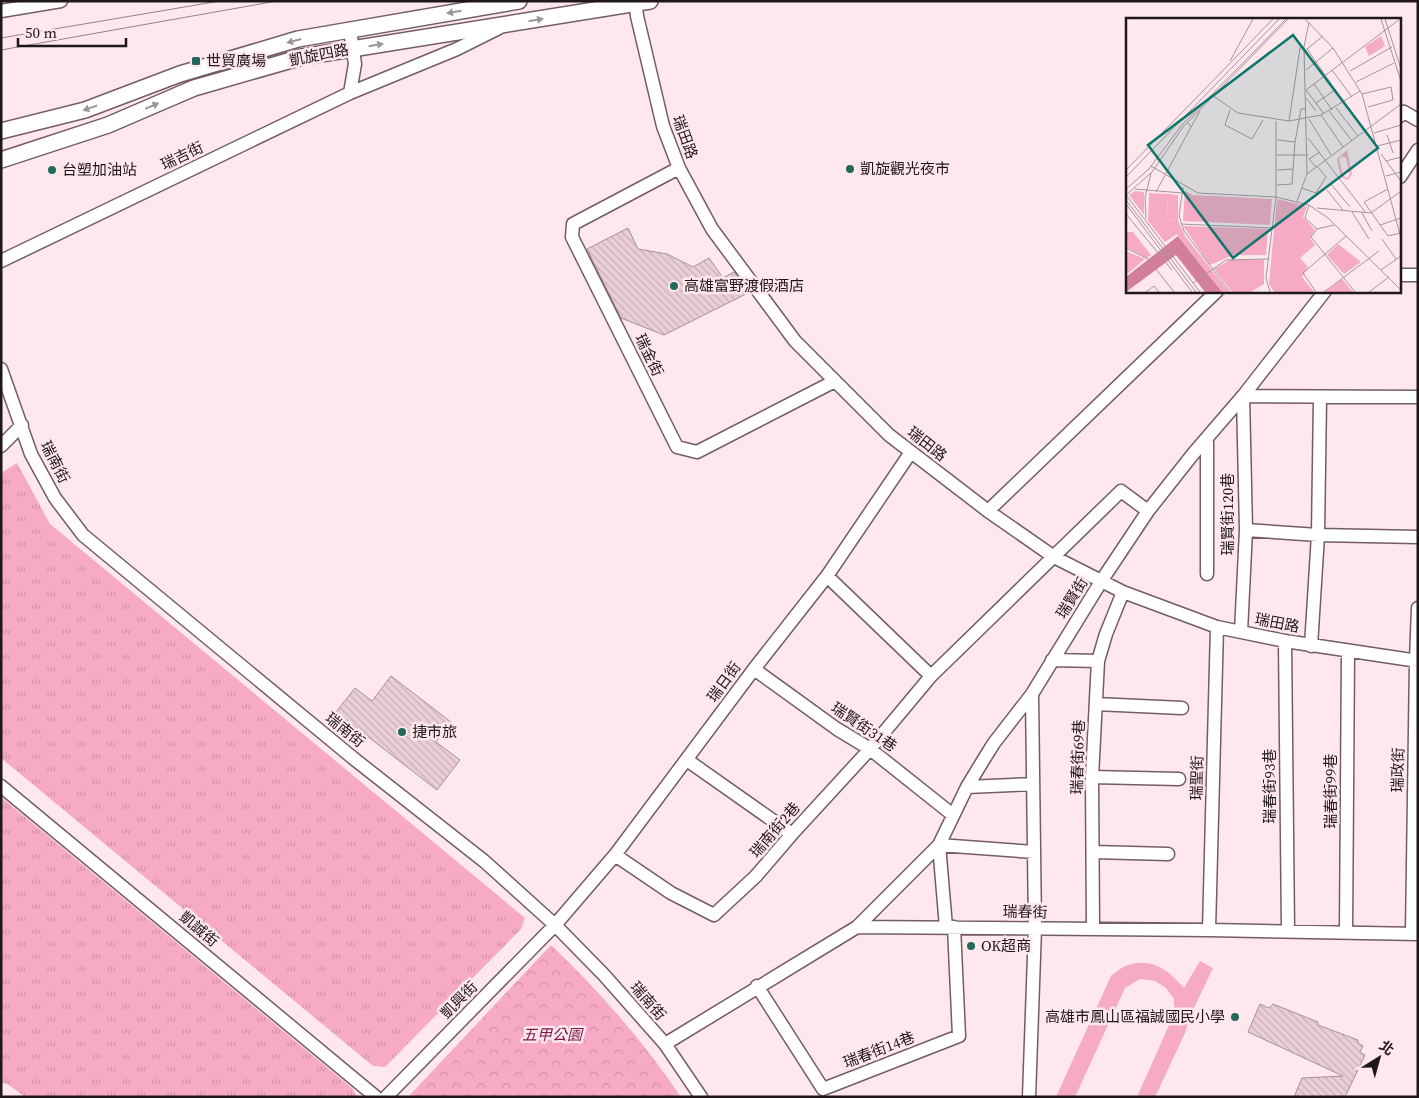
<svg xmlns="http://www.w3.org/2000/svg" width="1419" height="1098" font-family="'Source Serif 4','Noto Sans TC',serif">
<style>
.grass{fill:url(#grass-tufts)}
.forest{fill:url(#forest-crowns)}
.pitch{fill:#f6aac3}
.building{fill:url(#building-back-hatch);stroke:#a99097}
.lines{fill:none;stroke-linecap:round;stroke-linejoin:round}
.minor-casing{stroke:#735c63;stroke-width:15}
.tertiary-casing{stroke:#735c63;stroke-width:18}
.minor{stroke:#fff;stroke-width:12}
.tertiary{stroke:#fff;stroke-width:15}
.tram{stroke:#938388;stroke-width:1}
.oneway{fill:#9b9798}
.poi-dot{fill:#22685b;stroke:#fee8ee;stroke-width:2}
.labels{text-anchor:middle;stroke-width:5;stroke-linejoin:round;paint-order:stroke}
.street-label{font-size:15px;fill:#20171a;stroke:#fee8ee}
.poi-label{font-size:15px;fill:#20171a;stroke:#fee8ee;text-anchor:start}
.park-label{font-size:15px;font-style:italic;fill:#7a1544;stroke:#fee8ee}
.inset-road{fill:none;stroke:#a59499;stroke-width:1}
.view{fill:#0f766e;fill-opacity:0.15;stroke:#0f766e;stroke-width:2.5}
.inset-edge{fill:none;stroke:#20171a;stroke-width:2.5}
</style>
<defs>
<pattern id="grass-tufts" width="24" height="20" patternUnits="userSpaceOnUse" patternTransform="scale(1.25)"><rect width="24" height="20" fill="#f6aac3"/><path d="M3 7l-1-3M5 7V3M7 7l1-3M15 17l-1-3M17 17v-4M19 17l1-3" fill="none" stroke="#d392a7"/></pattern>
<pattern id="forest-crowns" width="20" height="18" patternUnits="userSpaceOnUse" patternTransform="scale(1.25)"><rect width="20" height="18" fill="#f6aac3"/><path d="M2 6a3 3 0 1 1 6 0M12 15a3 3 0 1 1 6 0" fill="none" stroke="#d392a7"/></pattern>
<pattern id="building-back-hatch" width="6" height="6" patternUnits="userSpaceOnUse" patternTransform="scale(1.25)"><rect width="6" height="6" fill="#e9ced6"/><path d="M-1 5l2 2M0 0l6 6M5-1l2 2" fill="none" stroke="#c8b0b7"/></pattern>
</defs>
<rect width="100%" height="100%" fill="#fee8ee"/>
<path class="grass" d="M17 463 50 524 525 918 521 929 385 1067 373 1066 1 758V473Z
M1 797 352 1088 357 1097H25L9 1085 1 1082Z"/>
<path class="forest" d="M551 945C599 991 644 1042 681 1097H408Z"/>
<path class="pitch" d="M1200 961 1213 968 1190 1016 1185 1033 1155 1097H1137L1174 1014V999L1166 988 1155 981 1140 979 1125 988 1075 1097H1056L1111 976C1116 972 1122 967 1128 965 1153 957 1169 971 1184 988Z"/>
<path class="building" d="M628 228 638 249 667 254 693 267 709 258 723 278 734 272 748 293 664 335 621 318 587 249Z
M391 676 451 722 436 742 460 760 437 790 336 712 355 688 372 701Z
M1260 1004 1269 1008 1273 1004 1318 1022V1025L1358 1040V1043L1363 1046 1360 1052 1365 1055 1345 1097H1294L1302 1078 1343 1076 1248 1032Z"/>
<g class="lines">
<g class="minor-casing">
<path id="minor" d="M635 1 637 16 663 126 679 168 712 229 795 341 889 435 988 511 1054 557 1123 592 1217 627 1285 641 1418 661
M1 11 61 1
M350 93 457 49 499 28
M1400 116 1404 112 1418 120
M679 168 573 224 572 237 677 447 697 452 835 381
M1400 177 1418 150
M1 261 350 93 355 64 350 30
M1400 275H1418
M1 369 31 454 55 498 83 535 353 758 484 861 555 925 604 975 665 1044 701 1097
M1 446 22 425
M988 511 1217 291
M1246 530 1318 535 1418 537
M1207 574V438
M827 576 931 676 1121 491 1148 511
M1241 632 1246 530 1243 396 1418 397
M1285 641 1288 931
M1311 646 1318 535 1320 398
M1052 660 1098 661
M754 669 837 729 870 749 953 815
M1096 704 1182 708
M687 760 792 834
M1092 777 1179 779
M1 786 376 1097
M967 787 1033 784
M1093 852 1168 854
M615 855 671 893 714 915 756 876 792 834 870 749 931 676
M857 927 939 845 967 787 984 759 994 743 1032 694 1102 580 1148 511 1193 454 1243 396 1325 291
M946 927 939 845 1034 852
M1093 929 1092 777 1098 661 1106 634 1123 592
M1209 930 1217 627
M1346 932 1348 651
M1412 933 1416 661 1418 608
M757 986 823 1089 959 1036 954 927
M665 1044 857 927 1209 930 1418 934
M386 1097 555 925 615 855 754 669 827 576 911 452
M1029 1097 1035 928 1032 694"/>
</g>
<g class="tertiary-casing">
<path id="tertiary" d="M1 131 85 110 180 74 298 39 519 1
M1 160 108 125 194 88 302 57 650 1"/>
</g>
<use href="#minor" class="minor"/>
<use href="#tertiary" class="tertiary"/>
<path class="tram" d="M1 38 220 1
M1 50 277 1"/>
</g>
<defs><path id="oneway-solid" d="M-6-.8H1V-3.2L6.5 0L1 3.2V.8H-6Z" transform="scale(1.25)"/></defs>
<g class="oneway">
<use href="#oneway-solid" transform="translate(454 12) rotate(170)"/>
<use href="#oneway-solid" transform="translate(536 20) rotate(-9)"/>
<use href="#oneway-solid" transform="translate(294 41) rotate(165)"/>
<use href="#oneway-solid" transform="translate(376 45) rotate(-9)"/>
<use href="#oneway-solid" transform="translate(152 106) rotate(-23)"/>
<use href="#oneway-solid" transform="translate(90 108) rotate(161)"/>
</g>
<g class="poi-dot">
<rect x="191" y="56" width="10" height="10" rx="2.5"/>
<circle cx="850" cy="169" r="5"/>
<circle cx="52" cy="170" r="5"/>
<circle cx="674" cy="286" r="5"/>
<circle cx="402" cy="732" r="5"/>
<circle cx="971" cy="946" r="5"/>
<circle cx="1235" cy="1017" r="5"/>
</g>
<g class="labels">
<g class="street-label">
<text transform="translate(319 55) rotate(-11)" y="5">凱旋四路</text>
<text transform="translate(685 137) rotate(70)" y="5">瑞田路</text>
<text transform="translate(182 156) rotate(-26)" y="5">瑞吉街</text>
<text transform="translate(649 355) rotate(64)" y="5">瑞金街</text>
<text transform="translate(927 444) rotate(38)" y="5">瑞田路</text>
<text transform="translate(55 462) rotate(63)" y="5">瑞南街</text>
<text transform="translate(1228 514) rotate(-90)" y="5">瑞賢街120巷</text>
<text transform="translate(1072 598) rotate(-58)" y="5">瑞賢街</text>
<text transform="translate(1277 623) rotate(11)" y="5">瑞田路</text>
<text transform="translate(724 682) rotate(-54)" y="5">瑞日街</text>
<text transform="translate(864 727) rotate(34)" y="5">瑞賢街31巷</text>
<text transform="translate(345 730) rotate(39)" y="5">瑞南街</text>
<text transform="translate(1078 757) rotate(-88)" y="5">瑞春街69巷</text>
<text transform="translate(1398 770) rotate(-89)" y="5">瑞政街</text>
<text transform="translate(1197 778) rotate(-89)" y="5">瑞聖街</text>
<text transform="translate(1270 786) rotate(-90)" y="5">瑞春街93巷</text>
<text transform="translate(1331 791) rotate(-90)" y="5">瑞春街99巷</text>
<text transform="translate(775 830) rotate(-49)" y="5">瑞南街2巷</text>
<text transform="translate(1025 912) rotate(1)" y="5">瑞春街</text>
<text transform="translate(199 929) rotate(40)" y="5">凱誠街</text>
<text transform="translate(459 1000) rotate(-45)" y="5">凱興街</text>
<text transform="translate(648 1001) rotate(49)" y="5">瑞南街</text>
<text transform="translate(879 1050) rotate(-21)" y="5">瑞春街14巷</text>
</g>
<g class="poi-label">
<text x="206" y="66">世貿廣場</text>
<text x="860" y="174">凱旋觀光夜市</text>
<text x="62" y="175">台塑加油站</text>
<text x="684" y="291">高雄富野渡假酒店</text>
<text x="412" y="737">捷市旅</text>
<text x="981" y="951">OK超商</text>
<text x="1225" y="1022" text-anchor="end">高雄市鳳山區福誠國民小學</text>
</g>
<g class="park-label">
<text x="552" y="1040">五甲公園</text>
</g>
</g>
<g transform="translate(1126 18)">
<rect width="275" height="275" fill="#fee8ee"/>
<path d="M9 173 18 174V197L3 177ZM59 173 67 177 146 181 144 207 57 203ZM42 176 52 177V203L41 202ZM57 208 142 211 140 237H107L84 247ZM212 226 235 244 218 256 201 237ZM104 242H138V266L125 274H106L88 251ZM216 261 227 274H199Z" fill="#f6aac3"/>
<path d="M255 18 259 28 243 38 239 29ZM23 175 42 176 41 202 52 203 59 218 103 274H96L51 216 39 224 22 203ZM151 181 181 188 177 199 189 212 184 220 189 227 174 240 182 249 176 259 188 274H148L143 266ZM0 214H7L25 237 21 240 0 229ZM0 233 19 241 0 257Z" fill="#f6aac3"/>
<path d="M221 132 226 156 222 162 215 159 211 141ZM216 138 220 140 224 156 221 160 217 158 213 141Z" fill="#f6aac3" fill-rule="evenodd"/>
<path d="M52 218 96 274H79L50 237 0 274V259Z" fill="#d37f9c"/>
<path class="inset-road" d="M179 1 207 30 236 76 275 220M255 1 275 63M259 1 275 51M181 31 197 18M179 33 181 31 238 113M104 43 127 1M180 52 207 30M206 52 226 79M224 53 266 29M230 64 268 45M188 66 206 92M236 76 265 69 267 82 242 89M86 77 112 95 163 103 195 97 234 73M180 80 190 93M190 85 209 72M210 90 232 118M104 92 99 107 126 121 137 102M203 93 226 123M198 96 180 72 274 1M195 97 217 129M183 101 205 137M163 103 174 30 178 29M65 109 74 93M248 115 275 107M261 117 267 135M182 120 240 195M151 122 169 124 175 91H179M251 128 275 122M255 136 275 163M151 137H182M260 143 275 139M25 148 72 175 150 179 183 187 202 200 275 272M190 149 183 141 194 134M0 152 147 1M151 152 167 151M181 156 178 29 183 4M260 158 275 154M0 159 153 1M205 166 224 189M151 167 166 166 169 124M57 169 53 198 58 213 104 274M176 170 190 175 200 159 191 148M0 171 23 151 55 108 160 1M9 171 56 175M262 171 238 184 262 218 275 215M201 172 217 192M30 174 65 109 62 105M0 177 26 154 57 109 162 1M0 177 74 274M0 182 70 274M171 183 181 156 275 86M0 186 66 274M183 187 179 200 191 211M191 190 245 195 275 173M226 194 243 221M236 195 246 213M0 196 46 252M20 201 19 180 25 155M55 206 146 210M208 207 191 211 185 219 229 274M254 207 275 200M256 221 270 241M0 230 22 241 48 274M255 252 275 238M67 265 100 242 142 241M20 274 28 268 33 274M144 274 140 260 150 179V103M190 274 177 255 220 218M198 274 253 233M243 274 263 259"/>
<path class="view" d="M167 17 252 130 107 240 22 127Z"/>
<rect width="275" height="275" class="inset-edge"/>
</g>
<rect width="1419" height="1098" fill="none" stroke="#20171a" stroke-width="5"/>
<g transform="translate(1379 1058) rotate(37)" stroke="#fee8ee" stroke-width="4" paint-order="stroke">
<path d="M0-4L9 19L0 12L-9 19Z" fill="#20171a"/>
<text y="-8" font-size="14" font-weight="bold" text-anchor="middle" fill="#20171a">北</text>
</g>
<path d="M18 38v8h108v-8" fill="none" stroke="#20171a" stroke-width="2.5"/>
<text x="25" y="38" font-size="15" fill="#20171a" stroke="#fee8ee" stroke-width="4" paint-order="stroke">50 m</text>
</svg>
